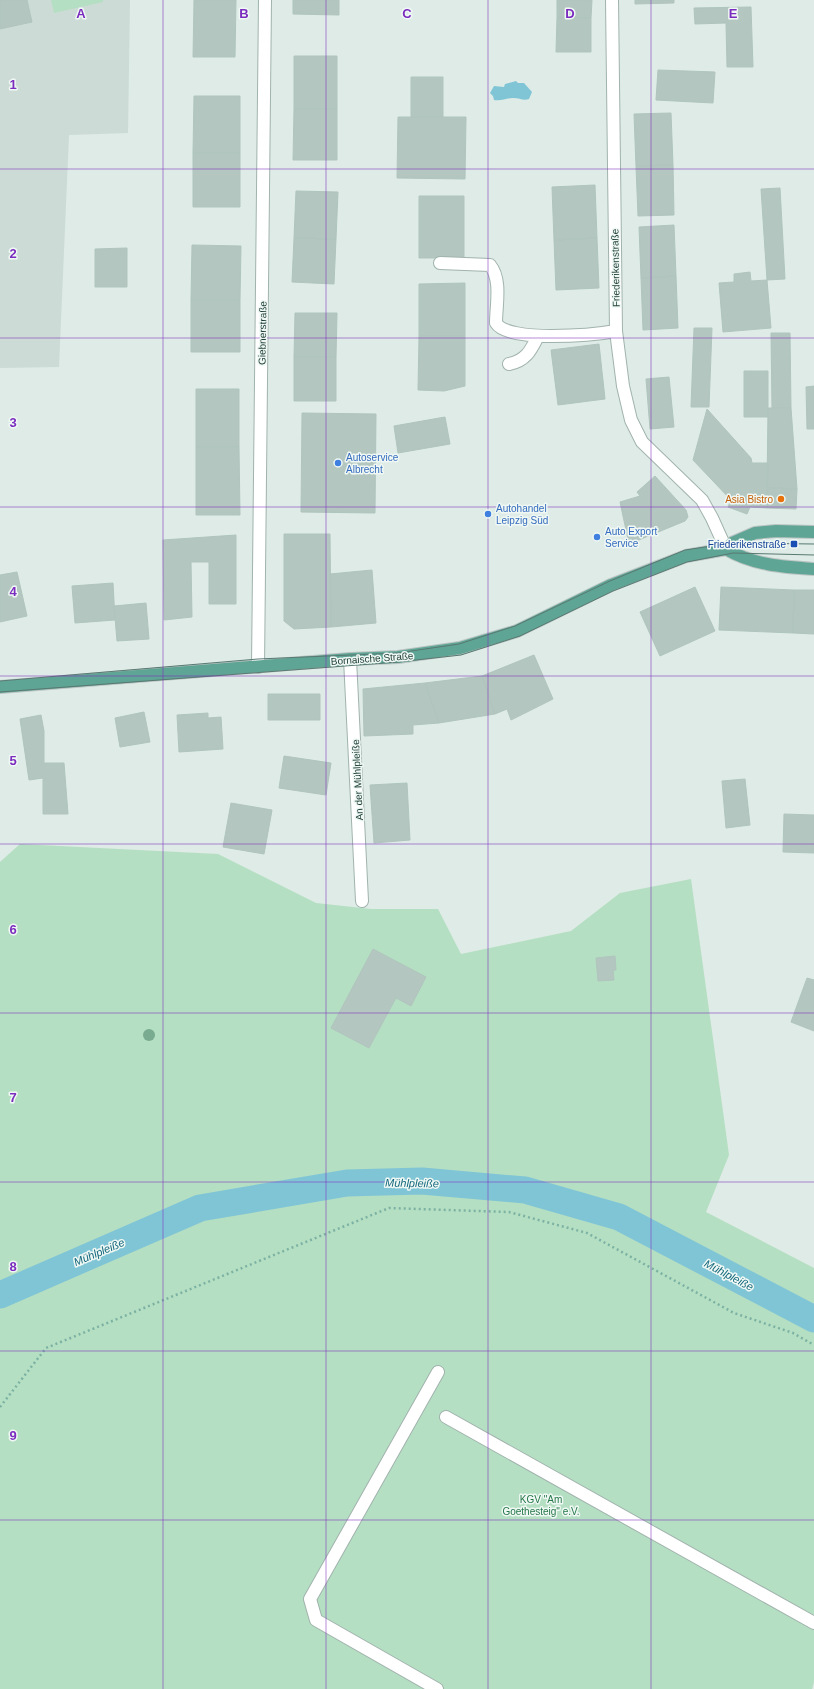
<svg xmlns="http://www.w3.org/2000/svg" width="814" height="1689" font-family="Arial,sans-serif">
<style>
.built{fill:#ccdbd5}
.green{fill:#b5dfc2}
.water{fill:#80c5d6}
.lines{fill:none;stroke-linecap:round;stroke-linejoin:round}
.canal{stroke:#80c5d6;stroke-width:27}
.building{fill:#b3c6bf;stroke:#b0c5be}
.minor-casing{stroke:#a1b3ae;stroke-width:14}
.major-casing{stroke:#bcc5c3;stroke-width:14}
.path{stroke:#7cb2a4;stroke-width:2.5;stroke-dasharray:2 3;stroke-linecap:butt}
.minor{stroke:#fff;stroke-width:12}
.major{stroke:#5fa596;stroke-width:12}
.tram{stroke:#587971;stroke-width:1}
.tree{fill:#78ab8f}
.grid{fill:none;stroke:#7b2cbf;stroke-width:1;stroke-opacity:0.55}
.shop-dot{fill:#3f7fe0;stroke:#eff8f4;stroke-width:1.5}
.food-dot{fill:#e8710a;stroke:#eff8f4;stroke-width:1.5}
.transit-dot{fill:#1a4fb4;stroke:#eff8f4;stroke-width:1.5}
.labels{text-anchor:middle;stroke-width:3;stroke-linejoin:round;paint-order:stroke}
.street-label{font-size:10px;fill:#1e3d36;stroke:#eff8f4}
.shop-label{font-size:10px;fill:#366cbe;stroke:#eff8f4;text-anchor:start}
.food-label{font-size:10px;fill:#c56008;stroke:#eff8f4;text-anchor:end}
.transit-label{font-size:10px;fill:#164399;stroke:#eff8f4;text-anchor:end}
.park-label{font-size:10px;fill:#257748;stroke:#eff8f4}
.water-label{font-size:11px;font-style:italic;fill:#13677d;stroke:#eff8f4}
.grid-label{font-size:13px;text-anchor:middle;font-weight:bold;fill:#7b2cbf;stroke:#eff8f4;stroke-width:3;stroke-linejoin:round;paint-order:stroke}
</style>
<rect width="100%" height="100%" fill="#deebe6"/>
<path class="built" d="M0 0H130L128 133 69 135 59 367 0 368Z"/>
<path class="green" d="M51 0H103V2L54 13Z
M20 844 218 854 316 903 371 909H438L461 954 571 931 620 893 691 879 729 1155 706 1212 814 1268V1682L812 1689H0V862Z"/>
<path class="water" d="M516 81 518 83H524L532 92 529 99C523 101 520 98 513 98 506 98 502 101 494 100L493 96 490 93 494 86 504 87 505 84Z"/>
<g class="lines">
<path class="canal" d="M0 1295 200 1208 347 1183 422 1181 525 1190 619 1217 814 1319"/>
</g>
<path class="building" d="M0 0H27L32 22 0 29Z
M194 0H236L235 57H193Z
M293 0H339V15L293 14Z
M557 0H592L591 18H557Z
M635 0H674V3L635 4Z
M751 7 753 67H727L726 23 695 24 694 8Z
M557 18H591V52H556Z
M294 56H337V109H294Z
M658 70 715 72 713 103 656 100Z
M411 77H443V117H411Z
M194 96H240V153H193Z
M294 109H337V160H293Z
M671 113 673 165 636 166 634 114Z
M398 117H466L465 179 397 178Z
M193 153H240V207H193Z
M673 165 674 215 638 216 636 166Z
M595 185 597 238 554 240 552 187Z
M780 188 785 279 767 280 761 189Z
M296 191 338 192 336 239 294 238Z
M419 196H464V258H419Z
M674 225 676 276 641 278 639 227Z
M294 238 336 239 334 284 292 282Z
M597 238 599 288 556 290 554 240Z
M192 245 241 246 240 300H191Z
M127 248V287H95V249Z
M750 272 751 281 767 280 771 328 723 332 719 283 734 282V274Z
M676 276 678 328 643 330 641 278Z
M465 283V336H419V284Z
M191 300H240V352H191Z
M295 313H337L336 357H294Z
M694 328H712L709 407H691Z
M771 333H790L791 408H772Z
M419 336H465V386L444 391 418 390Z
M599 344 605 399 558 405 551 350Z
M294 357H336V401H294Z
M744 371H768V417H744Z
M669 377 674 427 650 429 646 379Z
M814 386V429H807L806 387Z
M196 389H239V447H196Z
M768 408H791L797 489 767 488Z
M707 409 751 458 752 463H768L767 508 750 507 747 514 728 507 731 500 693 460Z
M302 413 376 414 375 513 301 512Z
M445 417 450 444 398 453 394 426Z
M196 447H239L240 515H196Z
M655 476 686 510 688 517 685 521 629 544 620 502 640 496 637 492Z
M767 488 797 489 796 509 767 508Z
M284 534H330L331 627 294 629 284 621Z
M236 535V604H209V562H191L192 617 164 620 163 540Z
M372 570 376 623 331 627 330 574Z
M17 572 27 616 0 622V575Z
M113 583 115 620 75 623 72 586Z
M695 587 715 631 660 656 640 612Z
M721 587 794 590 793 633 719 630Z
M794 590H814V634L793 633Z
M146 603 149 639 117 641 114 606Z
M534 655 553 699 511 720 507 709 495 714 482 676Z
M482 676 495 714 439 723 425 683Z
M425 683 439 723 413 725V734L364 736 363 689Z
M268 694H320V720H268Z
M144 712 150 742 120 747 115 718Z
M208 713V718L221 717 223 749 179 752 177 715Z
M41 715 44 731V763H64L68 814H43V778L29 780 20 719Z
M284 756 331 763 326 795 279 788Z
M745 779 750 825 726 828 722 781Z
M407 783 410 840 374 843 370 785Z
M231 803 272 810 264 854 223 847Z
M784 814 814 815V853L783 852Z
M373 949 426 977 411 1006 396 998 369 1048 331 1028Z
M615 956 616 970H613L614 980 598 981 596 958Z
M807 978 814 980V1031L791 1022Z"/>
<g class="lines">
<g class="minor-casing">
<path id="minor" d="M612 0 616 331 623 386 631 420 642 442 702 500 712 518 726 549
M440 263 490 265C502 280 496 305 496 323 508 343 594 335 616 331
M509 364C526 361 531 350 538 336
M350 659 362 901
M258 667 265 0
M446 1417 814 1623
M437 1689 316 1620 310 1599 438 1372"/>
</g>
<g class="major-casing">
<path id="major" d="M726 549C753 565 783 567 814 569
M0 687 350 659 398 657 460 648 517 631 611 585 686 556 726 549 732 543 755 533 776 531 814 532"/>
</g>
<path class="path" d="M0 1407 46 1348 389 1208 509 1212 587 1233 734 1313 793 1333 814 1345"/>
<use href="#minor" class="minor"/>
<use href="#major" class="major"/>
<path class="tram" d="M0 681 258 659 398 653 459 644 515 626 610 581 685 550 732 543 814 544
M0 692 398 662 461 655 520 636 613 591 687 562 733 553 814 555"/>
</g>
<circle class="tree" cx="149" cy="1035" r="6"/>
<path class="grid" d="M163 0V1689M326 0V1689M488 0V1689M651 0V1689M0 169H814M0 338H814M0 507H814M0 676H814M0 844H814M0 1013H814M0 1182H814M0 1351H814M0 1520H814"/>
<g class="shop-dot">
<circle cx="338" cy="463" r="4"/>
<circle cx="488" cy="514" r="4"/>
<circle cx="597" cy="537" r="4"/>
</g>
<circle class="food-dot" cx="781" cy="499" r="4"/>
<rect class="transit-dot" x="790" y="540" width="8" height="8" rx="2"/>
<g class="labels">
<g class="street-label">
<text transform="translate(615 268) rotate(-91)" y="4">Friederikenstraße</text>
<text transform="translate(262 333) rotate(-89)" y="4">Giebnerstraße</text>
<text transform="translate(372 658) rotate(-4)" y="4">Bornaische Straße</text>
<text transform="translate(357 780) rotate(-93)" y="4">An der Mühlpleiße</text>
</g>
<g class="shop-label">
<text x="346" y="461">Autoservice<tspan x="346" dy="12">Albrecht</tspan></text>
<text x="496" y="512">Autohandel<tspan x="496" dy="12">Leipzig Süd</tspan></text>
<text x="605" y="535">Auto Export<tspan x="605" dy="12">Service</tspan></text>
</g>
<g class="food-label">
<text x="773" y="503">Asia Bistro</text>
</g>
<g class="transit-label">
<text x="786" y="548">Friederikenstraße</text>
</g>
<g class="park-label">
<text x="541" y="1503">KGV "Am<tspan x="541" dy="12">Goethesteig" e.V.</tspan></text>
</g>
<g class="water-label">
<text transform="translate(412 1183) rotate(1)" y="4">Mühlpleiße</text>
<text transform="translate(99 1252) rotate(-23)" y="4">Mühlpleiße</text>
<text transform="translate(729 1275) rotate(28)" y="4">Mühlpleiße</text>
</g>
</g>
<g class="grid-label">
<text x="81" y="18">A</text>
<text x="244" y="18">B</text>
<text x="407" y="18">C</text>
<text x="570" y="18">D</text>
<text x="733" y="18">E</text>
<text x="13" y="89">1</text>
<text x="13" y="258">2</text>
<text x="13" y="427">3</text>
<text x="13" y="596">4</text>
<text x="13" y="765">5</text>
<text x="13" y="934">6</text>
<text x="13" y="1102">7</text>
<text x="13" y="1271">8</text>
<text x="13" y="1440">9</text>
</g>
</svg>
